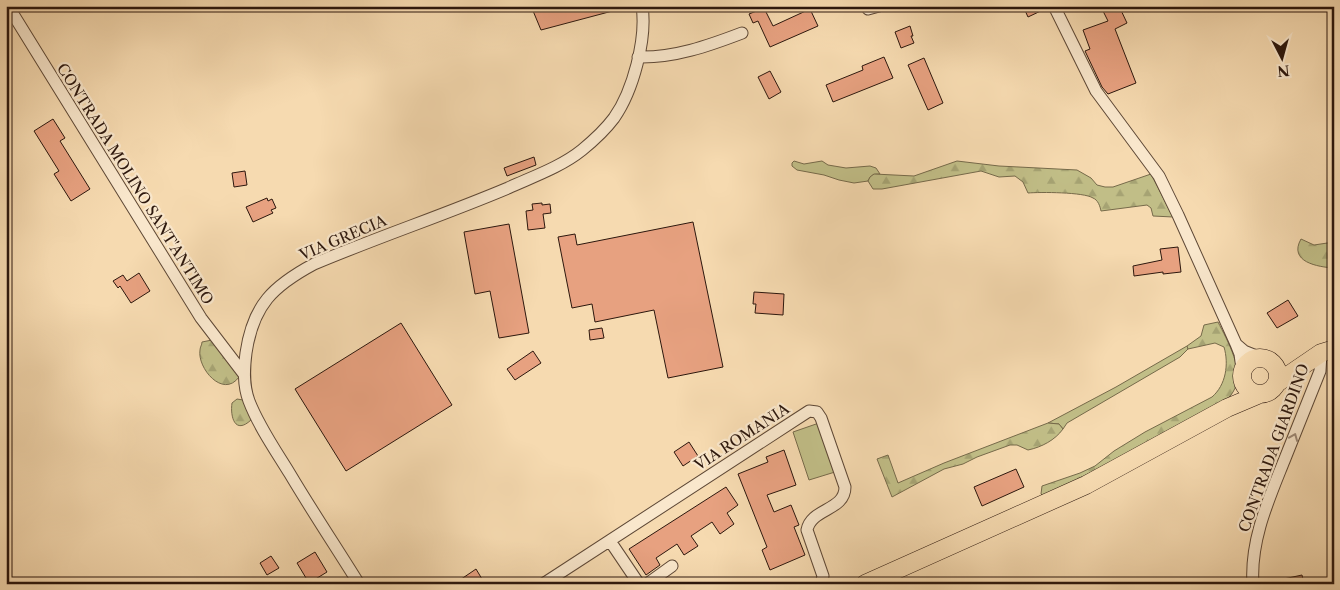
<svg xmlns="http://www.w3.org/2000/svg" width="1340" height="590" font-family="'Libre Caslon Text',serif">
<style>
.grass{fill:#c1be87;stroke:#766a4a}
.forest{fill:url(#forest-firs);stroke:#766a4a}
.building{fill:#e7a180;stroke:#2c170d}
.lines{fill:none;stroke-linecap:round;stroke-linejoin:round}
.minor-casing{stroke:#5e4836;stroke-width:13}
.primary-casing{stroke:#2c170d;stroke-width:19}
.minor{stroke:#f9e7cc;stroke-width:11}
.primary{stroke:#f6dab0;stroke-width:18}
.oneway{stroke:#9d8976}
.labels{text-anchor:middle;stroke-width:4.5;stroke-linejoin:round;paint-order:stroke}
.street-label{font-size:15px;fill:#2c170d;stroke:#f9e7cc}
</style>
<defs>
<pattern id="forest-firs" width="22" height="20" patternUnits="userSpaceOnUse" patternTransform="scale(1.25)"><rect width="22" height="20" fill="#c1be87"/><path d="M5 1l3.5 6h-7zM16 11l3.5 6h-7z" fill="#a6a373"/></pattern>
</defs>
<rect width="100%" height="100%" fill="#f6dab0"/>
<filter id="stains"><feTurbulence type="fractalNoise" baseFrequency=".004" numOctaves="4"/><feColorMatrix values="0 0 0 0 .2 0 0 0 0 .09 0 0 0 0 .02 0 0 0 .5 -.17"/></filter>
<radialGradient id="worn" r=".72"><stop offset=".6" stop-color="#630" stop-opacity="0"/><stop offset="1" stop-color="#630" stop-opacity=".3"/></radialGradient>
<path class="grass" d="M794 161 804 164 822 161 828 165 846 168 870 166 876 168 880 174C873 174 871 175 868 181L854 183 839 180 824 175 797 170 792 166V163Z
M1187 346 1188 349 1180 357 1067 423 1063 429 1059 424 1048 423 1116 387Z
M819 423 835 472 809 480 793 432Z"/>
<path class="forest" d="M957 161 999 166 1077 170 1091 178 1097 185 1105 187H1113L1151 174 1173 217 1153 216 1151 208 1147 205 1101 211C1100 206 1098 200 1093 198 1084 192 1040 192 1028 193L1023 182 1015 176 999 177 981 171 882 189H873L868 181 870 177 874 174 914 176Z
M1301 239 1314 245 1334 242V268C1318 267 1288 262 1301 239Z
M1218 322C1227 340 1246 372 1233 392 1231 396 1226 400 1223 403L1044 497 1041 494 1042 486 1080 473 1095 466 1114 451 1145 432 1212 397C1226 385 1229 364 1224 347L1215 343 1188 349 1187 346 1201 336 1204 325Z
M212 340 217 344 239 377C223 399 197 368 200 350 200 347 202 345 202 342Z
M237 399 243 400 251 413V420C235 435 230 417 232 403Z
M1048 423 1059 424 1063 429C1055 440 1042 447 1028 450L1017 445H1010L977 457 963 464 944 469 892 497 877 459 888 455 898 483 944 463Z"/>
<path class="building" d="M531 6H620V9L541 30Z
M1023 6H1047V8L1028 17Z
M1114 6H1119L1127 23 1115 29 1136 83 1108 94 1102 87 1085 51 1090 49 1083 30 1108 21 1103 11Z
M764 8 773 26 810 9 818 26 770 47 758 21 753 23 749 14Z
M910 26 913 36H911L914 43 901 48 895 32Z
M884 57 893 78 833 102 826 85 863 70 862 66Z
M924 58 943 103 928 110 908 65Z
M770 71 781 92 769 99 758 77Z
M53 119 65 138 60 141 90 189 71 201 54 174 59 171 34 131Z
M534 157 536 165 507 176 504 168Z
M245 171 247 185 234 187 232 173Z
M267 198 268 201 272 199 276 208 271 210 273 213 253 222 246 207Z
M542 203V205L550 204 551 213 543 214 545 228 528 230 526 211 533 210 532 204Z
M693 222 723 367 668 378 654 310 595 322 592 304 572 308 558 237 575 234 577 245Z
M509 224 529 333 499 338 490 291 475 294 464 232Z
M1178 247 1181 272 1163 274V272L1134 276 1133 266 1162 260 1160 249Z
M139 273 150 291 131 303 120 286 118 288 113 281 123 275 127 281Z
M754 292 784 294 783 315 755 313 756 304H753Z
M1288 300 1298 316 1277 328 1267 313Z
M401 323 452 405 346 471 295 389Z
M602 328 604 338 590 340 589 330Z
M533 351 541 363 515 380 507 369Z
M689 442 698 456 683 466 674 452Z
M784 450 796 485 767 495 774 512 791 505 799 525 794 527 805 555 770 570 762 550 767 547 738 474 768 462 766 457Z
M1016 469 1024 487 982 506 974 487Z
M726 487 738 505 727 513 734 524 720 534 712 522 691 536 698 546 684 555 677 544 656 558 660 565 646 575 629 549Z
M315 552 327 572 309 583 297 563Z
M271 556 279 568 267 575 260 563Z
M476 569 485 584H454Z
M1302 575 1304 584H1280L1279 580Z"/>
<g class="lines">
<g class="minor-casing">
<path id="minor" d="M8 6 201 318 243 373
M1054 6 1096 91 1159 176 1178 215 1236 344 1240 354 1242 369
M868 9 879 6
M638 57C674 58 708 46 742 33
M1237 345 1244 351 1259 357
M610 541 639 584
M359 584C336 547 312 511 290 474 276 451 259 427 249 401 243 385 244 369 246 353 253 305 273 286 314 264 378 237 444 215 508 188 532 177 561 167 582 150 593 141 605 130 614 118 633 91 647 39 642 6
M543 584 809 411 817 412 821 418 845 487C845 511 811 508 807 530L823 576 821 584
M647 584 672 566
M1253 584C1250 541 1268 501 1284 461 1296 431 1308 401 1320 371L1321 353"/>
</g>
<g class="primary-casing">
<path id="primary" d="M1242 376a18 18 0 1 1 36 0a18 18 0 1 1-36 0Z
M1277 383 1321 353 1334 349
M865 584 1086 485 1227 408 1260 394"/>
</g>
<use href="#minor" class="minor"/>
<use href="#primary" class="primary"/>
</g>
<defs><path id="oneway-chevron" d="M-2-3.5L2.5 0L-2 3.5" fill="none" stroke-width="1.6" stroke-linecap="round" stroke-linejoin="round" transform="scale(1.25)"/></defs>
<use class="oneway" href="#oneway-chevron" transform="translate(1294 437) rotate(-68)"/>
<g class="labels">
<g class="street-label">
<text transform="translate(135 184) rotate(58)" y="5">CONTRADA MOLINO SANT'ANTIMO</text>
<text transform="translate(343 238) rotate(-23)" y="5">VIA GRECIA</text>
<text transform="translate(742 437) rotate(-33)" y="5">VIA ROMANIA</text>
<text transform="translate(1274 448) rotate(-70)" y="5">CONTRADA GIARDINO</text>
</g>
</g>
<rect width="1340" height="590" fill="none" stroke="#f6dab0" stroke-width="25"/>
<rect x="8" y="8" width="1325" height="575" fill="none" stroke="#2c170d" stroke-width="2.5"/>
<rect x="12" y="12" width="1315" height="565" fill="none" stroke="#2c170d"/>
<g transform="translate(1282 58) rotate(174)" stroke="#f9e7cc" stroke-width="4" paint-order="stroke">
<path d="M0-4L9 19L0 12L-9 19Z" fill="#2c170d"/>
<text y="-8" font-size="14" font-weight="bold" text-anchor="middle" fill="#2c170d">N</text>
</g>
<rect width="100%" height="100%" filter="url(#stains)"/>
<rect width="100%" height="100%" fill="url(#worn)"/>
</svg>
